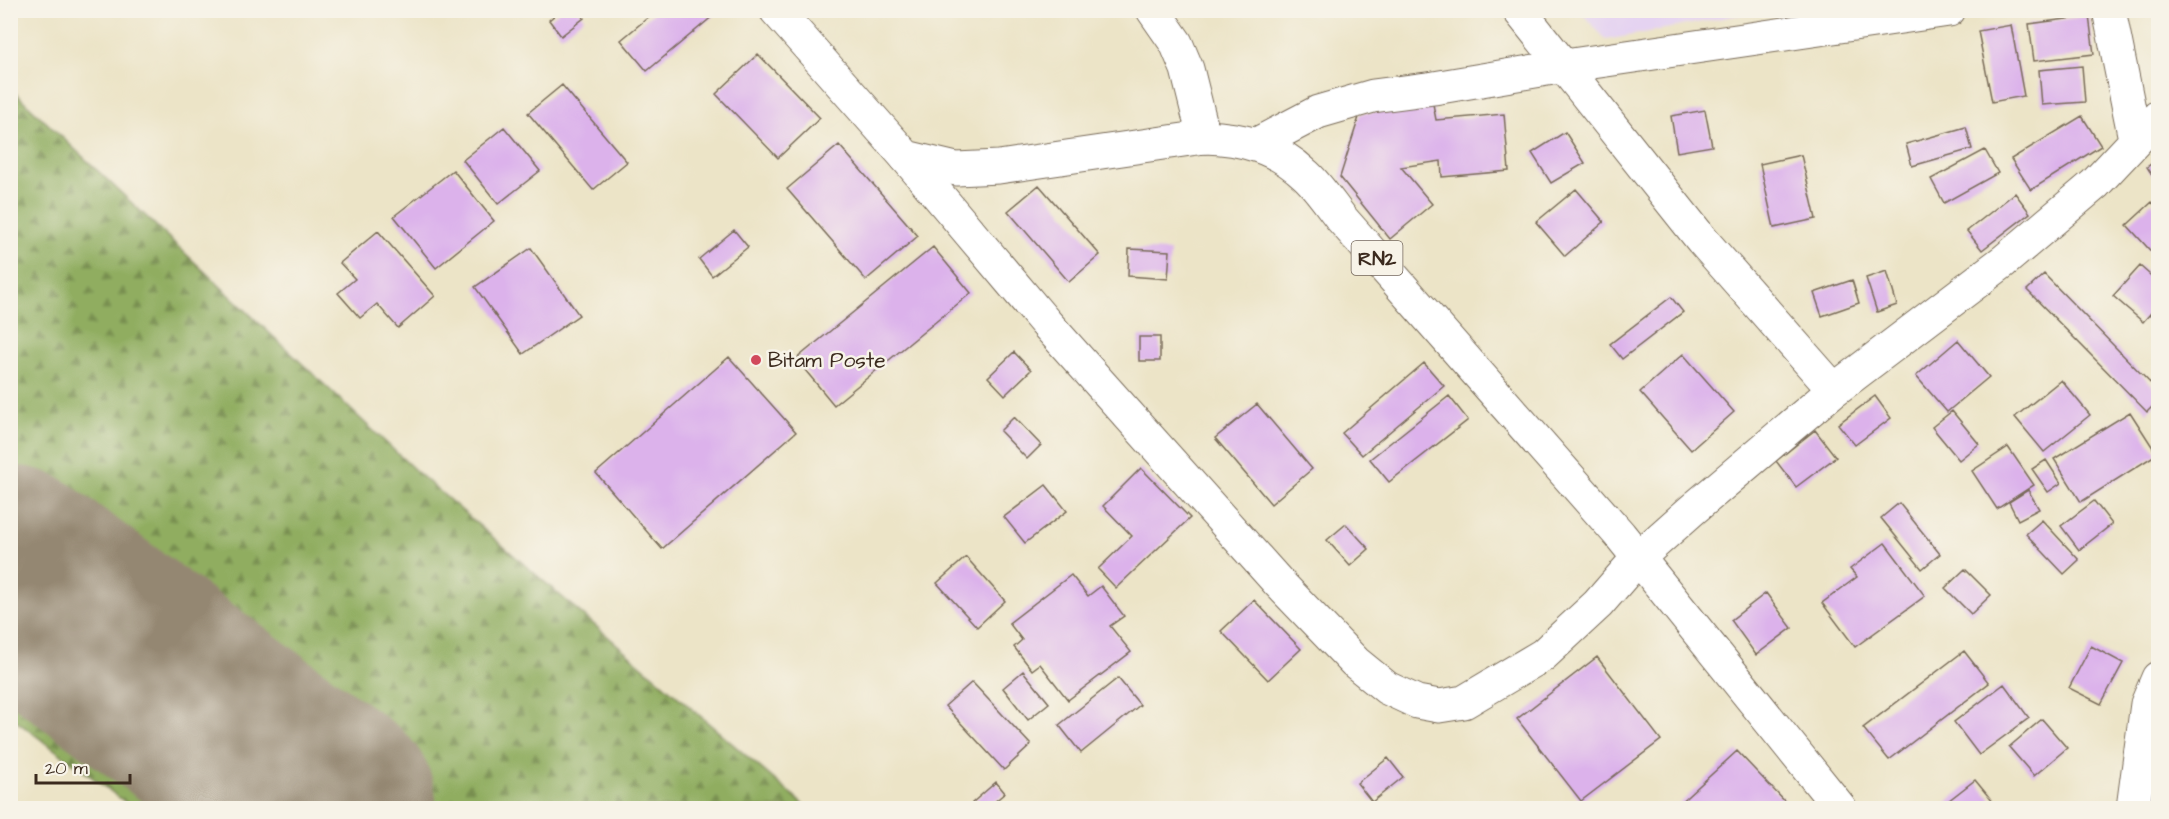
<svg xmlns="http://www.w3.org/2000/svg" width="2169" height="819" font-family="'Architects Daughter',sans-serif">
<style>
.built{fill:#e5d3f1}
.forest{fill:url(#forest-firs);stroke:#666c3f;stroke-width:1.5}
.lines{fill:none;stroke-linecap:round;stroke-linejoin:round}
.runway{stroke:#948772;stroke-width:213}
.building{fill:#dcb2eb}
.minor-casing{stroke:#796b59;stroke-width:35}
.highway-casing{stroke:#796b59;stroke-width:35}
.minor{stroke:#fff;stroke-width:33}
.highway{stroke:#fff;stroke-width:33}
.poi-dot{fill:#d1495b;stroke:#f7f3e8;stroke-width:2}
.labels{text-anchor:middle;stroke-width:5;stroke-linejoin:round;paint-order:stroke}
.shield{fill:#f7f3e8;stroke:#73665b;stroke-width:1.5}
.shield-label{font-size:20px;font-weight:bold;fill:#3b2a1e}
.poi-label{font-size:21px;fill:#3b2a1e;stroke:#f7f3e8;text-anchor:start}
</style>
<defs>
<pattern id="forest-firs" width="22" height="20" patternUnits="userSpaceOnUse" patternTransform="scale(1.5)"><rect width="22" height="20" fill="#90ad60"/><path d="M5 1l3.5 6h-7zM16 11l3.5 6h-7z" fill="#778d4f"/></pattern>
</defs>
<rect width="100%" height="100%" fill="#f7f3e8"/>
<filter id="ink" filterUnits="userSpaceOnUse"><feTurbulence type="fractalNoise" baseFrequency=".0167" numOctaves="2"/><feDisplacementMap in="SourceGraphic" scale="12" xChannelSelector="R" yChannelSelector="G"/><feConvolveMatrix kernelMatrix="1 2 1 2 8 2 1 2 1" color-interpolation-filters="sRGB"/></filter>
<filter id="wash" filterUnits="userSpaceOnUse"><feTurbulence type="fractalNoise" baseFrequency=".008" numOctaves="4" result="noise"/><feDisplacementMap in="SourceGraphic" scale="24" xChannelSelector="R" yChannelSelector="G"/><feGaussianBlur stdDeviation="1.35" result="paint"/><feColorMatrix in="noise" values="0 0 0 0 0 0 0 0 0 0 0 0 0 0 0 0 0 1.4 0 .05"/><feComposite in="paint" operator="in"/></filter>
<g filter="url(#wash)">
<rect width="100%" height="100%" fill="#ece4c7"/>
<path class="built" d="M1580 11H1760L1606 40Z"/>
<path class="forest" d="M11 89 416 471 807 808H133L11 717Z"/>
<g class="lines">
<path class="runway" d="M10 572 330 808"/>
</g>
<g id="blocks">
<path class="building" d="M561 10H578L584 18 561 36 549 20Z
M657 10H720L647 71 621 40Z
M2089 16 2094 54 2034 61 2029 24Z
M2011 25 2024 96 1992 102 1978 31Z
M758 54 820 118 778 158 716 94Z
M2082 66 2085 102 2042 105 2039 70Z
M562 85 627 162 593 190 528 113Z
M1433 104 1436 120 1504 114 1509 171 1442 177 1441 161 1401 167 1432 204 1390 239 1340 177 1360 114Z
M1705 110 1712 146 1677 152 1671 116Z
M2082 116 2101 146 2031 190 2011 159Z
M504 127 540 171 498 204 463 160Z
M1966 127 1972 149 1912 166 1906 144Z
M1565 132 1585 163 1551 183 1532 153Z
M839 145 918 236 866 280 787 189Z
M1985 150 1998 173 1944 203 1931 179Z
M1801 155 1816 219 1774 228 1760 164Z
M2158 159V184L2147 167Z
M453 170 494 221 436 268 394 216Z
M1039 185 1100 255 1069 282 1008 211Z
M1576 189 1604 222 1565 256 1536 222Z
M2015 193 2030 213 1982 250 1967 231Z
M2152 202 2158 209V259L2127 225Z
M734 230 748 247 712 276 699 259Z
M378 231 435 296 398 328 377 304 360 318 338 293 355 279 340 263Z
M933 247 971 293 834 405 796 359Z
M531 248 579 315 523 354 475 287Z
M1129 249 1170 251 1168 279 1128 276Z
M2140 266 2158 282V305L2143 322 2113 296Z
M1887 271 1897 305 1877 312 1866 278Z
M2044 274 2158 391V401L2147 412 2027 290Z
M1852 280 1859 303 1822 316 1814 293Z
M1671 297 1683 312 1622 359 1610 344Z
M1139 337H1160V361H1139Z
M1958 340 1989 377 1947 412 1916 376Z
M1014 352 1031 370 1005 395 988 377Z
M1683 354 1734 412 1691 450 1640 392Z
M729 357 796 432 662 549 596 473Z
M1424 363 1444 386 1362 455 1342 433Z
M2061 380 2090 415 2044 452 2015 417Z
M1449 396 1468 420 1389 482 1370 459Z
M1875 396 1891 418 1855 445 1838 424Z
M1257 404 1312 469 1271 504 1215 438Z
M1952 411 1979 444 1959 460 1932 427Z
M2130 412 2157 454 2081 502 2054 459Z
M1014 417 1041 445 1027 459 1000 431Z
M1815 430 1836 457 1796 487 1776 461Z
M2008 447 2034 485 1997 509 1972 471Z
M2046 460 2061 483 2048 492 2032 469Z
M1141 468 1190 518 1116 588 1098 569 1132 536 1103 506Z
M1046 485 1067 511 1025 543 1004 517Z
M2028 490 2039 509 2018 520 2009 502Z
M2094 501 2112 524 2079 550 2061 526Z
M1899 503 1940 554 1922 569 1881 518Z
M2042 520 2079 560 2064 574 2026 534Z
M1346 524 1369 549 1350 566 1327 540Z
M1885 543 1925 596 1855 647 1822 603 1857 577 1850 569Z
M966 557 1005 601 977 627 937 583Z
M1965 569 1991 595 1971 614 1945 588Z
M1071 575 1088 596 1101 586 1124 616 1110 626 1131 652 1068 700 1040 664 1032 670 1014 647 1022 640 1009 623Z
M1766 593 1792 628 1756 655 1731 620Z
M1254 600 1301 649 1268 680 1221 631Z
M2091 646 2123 663 2101 704 2069 688Z
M1964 651 1989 683 1889 760 1863 728Z
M1597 657 1661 740 1581 801 1517 719Z
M1023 671 1049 703 1028 720 1003 688Z
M1118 678 1140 705 1081 753 1059 725Z
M972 682 1031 745 1004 770 945 706Z
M2004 684 2029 718 1979 755 1954 722Z
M2042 719 2067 748 2034 776 2009 747Z
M1737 751 1791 808H1675Z
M1388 758 1403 777 1372 802 1357 783Z
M1975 780 1998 808H1939Z
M996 782 1005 793 987 808H977L972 803Z"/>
</g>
</g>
<g filter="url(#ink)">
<use href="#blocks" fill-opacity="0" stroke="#796b59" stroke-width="1.5"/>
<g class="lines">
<g class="minor-casing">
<path id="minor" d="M1153 10 1176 43 1187 69 1204 137
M1519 10 1702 240 1834 390
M2109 10 2135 139
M1257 144 1318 112 1373 96 1434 88 1565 66 1949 10
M906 157 1045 322 1278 582 1355 662 1387 688 1417 702 1439 706 1464 702 1543 655 1598 604 1638 558 1692 510 1834 390 2004 261 2095 184 2158 117
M2133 808 2147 704 2158 678"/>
</g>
<g class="highway-casing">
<path id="highway" d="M776 10 906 157 956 169 999 167 1204 137C1243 138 1276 147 1306 175 1319 187 1330 204 1341 218L1620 535 1840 808"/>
</g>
<use href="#minor" class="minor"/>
<use href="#highway" class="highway"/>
</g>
</g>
<circle class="poi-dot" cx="756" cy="360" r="6"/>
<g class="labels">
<rect class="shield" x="1351.5" y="241" width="51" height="34" rx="4.5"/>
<g class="shield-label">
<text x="1377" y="265">RN2</text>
</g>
<g class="poi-label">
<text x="768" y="367">Bitam Poste</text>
</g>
</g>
<rect width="2169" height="819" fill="none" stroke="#f7f3e8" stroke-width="36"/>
<path d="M36 774v9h94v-9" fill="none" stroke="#3b2a1e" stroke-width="3"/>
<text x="45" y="774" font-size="18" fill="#3b2a1e" stroke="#f7f3e8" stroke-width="4.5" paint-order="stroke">20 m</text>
</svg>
